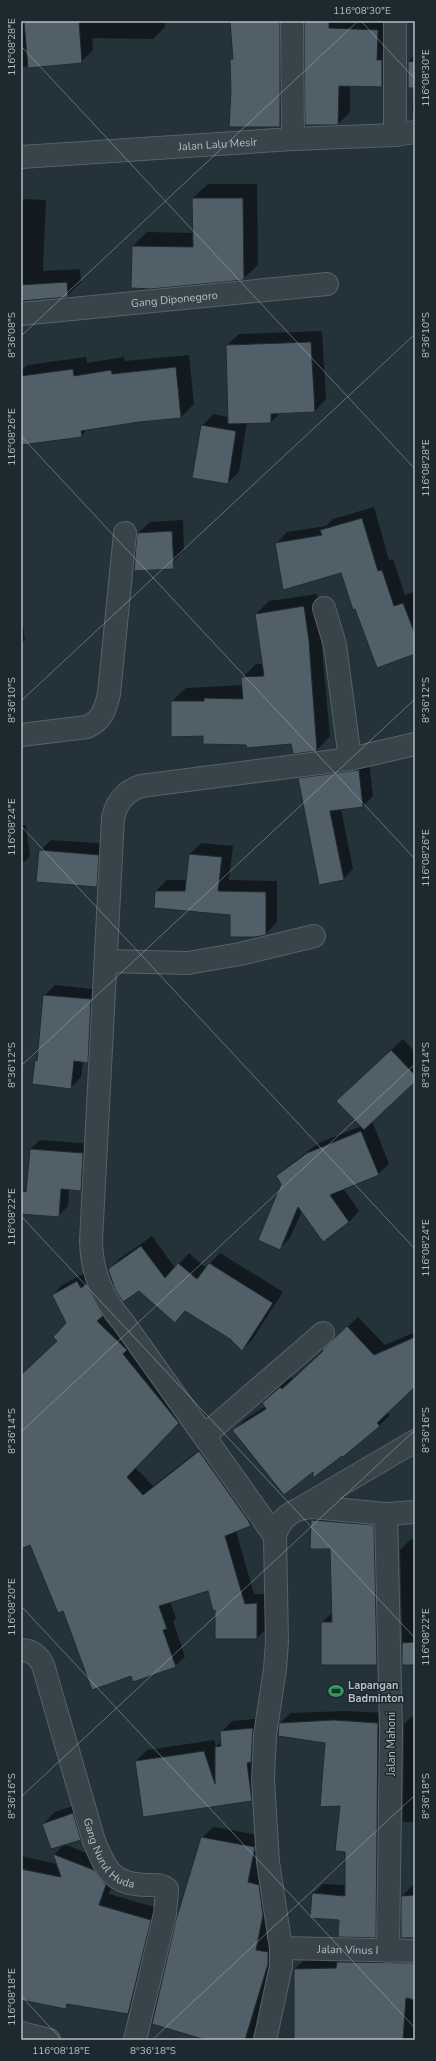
<svg xmlns="http://www.w3.org/2000/svg" width="436" height="2061" font-family="'Nunito Sans',sans-serif">
<style>
.shadow{fill:#0007}
.building{fill:#505f68;stroke:#1f2b31}
.lines{fill:none;stroke-linecap:round;stroke-linejoin:round}
.minor-casing{stroke:#566268;stroke-width:24}
.minor{stroke:#38444a;stroke-width:22}
.ticks{fill:none;stroke:#b3bfc6;stroke-width:1;stroke-opacity:0.45}
.labels{text-anchor:middle;stroke-width:3;stroke-linejoin:round;paint-order:stroke}
.street-label{font-size:11px;fill:#b3bfc6;stroke:#1d282f}
.poi-label{font-size:11px;font-weight:bold;fill:#b3bfc6;stroke:#1d282f;text-anchor:start}
.neatline{fill:none;stroke:#b3bfc6;stroke-width:1.5}
.ticks-label{font-size:10px;text-anchor:middle;fill:#b3bfc6}
</style>
<rect width="100%" height="100%" fill="#24323a"/>
<path class="shadow" d="M21 21H165V27L153 39 92 38 93 50 81 62 21 67Z
M231 21H291L292 114 280 126 232 92 231 60 234 57Z
M306 21H389L394 74 382 86H350V112L338 124Z
M415 55V112H412L414 87 408 62Z
M208 184H257L258 265 243 279 133 246 147 232 194 233 193 198Z
M21 199 46 200 43 271 80 269 81 282 67 296 21 300Z
M322 331 326 399 315 411 280 413 271 422H247L239 472 227 483 202 426 213 414 228 417 227 345 239 334Z
M189 355 194 404 181 417 138 421 88 429 81 436 21 438V371L27 365 86 357 87 363 124 357 125 361Z
M374 507 389 560 393 559 405 595 414 592 415 593V653L342 572 276 544 287 532 326 526 333 519Z
M183 520 184 550 173 562 138 533 150 522Z
M317 594 330 736 317 750 294 753 292 743 247 744 204 735 172 701 186 688 243 685 242 678 256 664H263L256 614 269 601Z
M21 609 25 640 21 644Z
M369 760 373 796 363 806 341 809 353 869 343 879 299 779 309 769Z
M21 825H26L30 856 24 862 21 863Z
M51 840 110 844 108 874 97 886 40 851Z
M201 843 233 846 229 880 277 881V922L266 934 231 914 156 891 167 880H187L190 854Z
M55 985 101 990 98 1051 87 1062 83 1061 81 1077 70 1088 36 1061 38 1059 44 996Z
M403 1039 415 1052V1081L372 1121 389 1164 378 1174 343 1188 359 1211 349 1222 302 1211 290 1238 280 1248 282 1184 277 1177 288 1166 319 1143 361 1126 349 1090Z
M40 1140 92 1144 90 1180 80 1190 69 1189 68 1206 58 1216 23 1192 27 1188 30 1149Z
M152 1236 175 1268 189 1253 206 1268 220 1253 283 1292 252 1340 242 1350 231 1338 186 1310 175 1321 139 1290 109 1270 119 1259Z
M87 1272 188 1413 135 1467 153 1486 209 1442 260 1516 250 1526 236 1531 254 1594H266L267 1628 257 1638 216 1609 208 1590 170 1602 176 1618 173 1621 185 1657 175 1666 131 1674 63 1609 31 1544 21 1548V1399L58 1341 67 1323 53 1295 62 1285Z
M358 1317 385 1345 415 1332V1386L387 1412 390 1415 379 1426 342 1454 314 1470 234 1431 244 1420 266 1406 263 1403 273 1392 291 1377 293 1379Z
M324 1509 385 1514 388 1653 377 1664 322 1622 333 1612 331 1548H311L312 1520Z
M411 1539H415V1665L411 1666 410 1664H403L400 1550Z
M345 1711 388 1713 386 1914 375 1925 340 1919 313 1894 323 1884 346 1885 341 1805 326 1742 280 1723 291 1713Z
M415 1714V1822H403L404 1724Z
M264 1718 262 1789 251 1800 136 1761 147 1750 214 1740 216 1746 222 1741 221 1732 232 1721Z
M84 1802 91 1827 80 1839 43 1824 55 1812Z
M213 1827 265 1836 274 1903 266 1940 279 1941V1952L252 2040H198L202 1838Z
M64 1844 104 1860 116 1874 109 1894 161 1909 139 2002 128 2013 70 2003 65 2008 21 1994V1856L57 1864 54 1855Z
M413 1885H415V1923L402 1896Z
M415 1953V2040H295V1969L306 1958Z"/>
<path class="building" d="M24 21H79L82 63 28 68Z
M230 21H280V127H229L231 92 230 59H233Z
M304 21H329V28L378 30 377 60H382V87L339 86 338 125H305Z
M408 61 415 62V88H408Z
M192 198H243L244 280 151 289 131 288 132 246 193 247Z
M67 282 68 297 21 301V285Z
M311 342 315 412 271 414V423L228 424 226 345Z
M176 367 181 418 139 422 81 431 82 437 21 445V376L73 369 74 376 111 370 112 374Z
M201 425 236 431 228 484 192 478Z
M362 518 378 571 382 570 394 606 403 603 415 634V654L377 668 355 609 353 610 341 573 283 590 275 543 322 535 320 530Z
M172 531 174 569 134 571 137 533Z
M304 606 309 641 317 751 293 754 291 744 247 748 246 745 203 744V736L171 737V701H204V698L243 699 241 677 264 676 255 614Z
M359 770 363 807 330 811 344 880 319 885 298 778Z
M39 850 99 855 97 887 36 882Z
M189 854 222 857 218 891 266 892V935L255 937H230V915L154 908 155 891H185Z
M43 995 91 999 88 1063 74 1061 71 1089 32 1084 35 1060 37 1061Z
M391 1050 415 1075V1082L364 1130 336 1101Z
M361 1131 379 1175 330 1195 349 1222 323 1242 298 1207 280 1250 258 1240 281 1184 276 1176 307 1153Z
M30 1149 83 1153 81 1191 61 1189 59 1217 21 1214 22 1191 26 1192Z
M141 1246 165 1278 178 1263 197 1279 209 1263 273 1303 242 1351 230 1339 185 1311 175 1323 139 1291 123 1302 115 1289 108 1269Z
M77 1281 81 1288 86 1284 103 1316 97 1321 127 1350 123 1354 179 1423 127 1477 143 1495 199 1451 248 1520 251 1526 225 1536 245 1604 257 1603V1639H215V1610L213 1611 208 1591 159 1606 167 1629 163 1630 176 1667 133 1682 131 1676 92 1690 63 1611 58 1613 30 1545 21 1549V1375L57 1341 53 1337 66 1323 52 1295Z
M347 1326 374 1355 415 1337V1387L377 1423 380 1426 343 1457 342 1456 313 1478V1472L284 1495 232 1430 266 1409 262 1403 280 1387 282 1389 323 1351 322 1350Z
M311 1520 374 1525 377 1665H321V1622H332L330 1549H310Z
M415 1642V1665H402V1643Z
M334 1720 378 1723 376 1938 338 1937 339 1920 310 1918 312 1893 345 1896V1852L335 1851 340 1806 320 1807 325 1743 278 1736 279 1723Z
M253 1728 251 1762 247 1763 252 1801 143 1817 135 1761 204 1751 215 1784V1747L221 1746 220 1731Z
M73 1813 81 1840 51 1849 42 1824Z
M201 1837 255 1847 248 1882 259 1885 263 1915 256 1950 268 1952V1964L245 2040H206L152 2024 176 1920Z
M53 1854 94 1870 106 1885 99 1905 151 1920 128 2014 67 2004 66 2009 21 2000V1869L61 1877Z
M415 1895V1938H401V1896Z
M337 1962 415 1963V2000L406 1998 403 2040H294V1969L336 1968Z"/>
<g class="lines">
<g class="minor-casing">
<g id="minor">
<path d="M292 21 293 139"/>
<path d="M395 135V21"/>
<path id="s1" d="M21 157 293 139 395 135 415 132"/>
<path id="s2" d="M21 314 327 284"/>
<path d="M324 608 335 645 350 759"/>
<path d="M21 735 87 727C103 720 105 709 109 694L125 533"/>
<path d="M106 961 188 963 240 954 314 936"/>
<path d="M204 1436 323 1333"/>
<path d="M301 1508 415 1441"/>
<path d="M386 1514 391 1730 388 1951"/>
<path d="M275 1536 123 1322C102 1298 92 1273 91 1241L113 818C116 802 126 791 141 786L350 759 415 744"/>
<path id="s3" d="M21 1650C31 1650 39 1656 43 1665L94 1841C106 1870 112 1884 146 1885 153 1885 161 1884 167 1889L165 1914 135 2040"/>
<path id="s4" d="M281 1948 415 1951"/>
<path d="M21 2033 49 2040"/>
<path d="M265 2040 281 1966V1948L268 1862 263 1780 265 1735 275 1669 277 1642 275 1536C280 1518 293 1508 311 1507L386 1514 415 1512"/>
</g>
</g>
<use href="#minor" class="minor"/>
</g>
<path class="ticks" d="M361 21 415 79M21 46 415 469M21 336 358 21M21 436 415 859M21 701 415 334M21 826 415 1249M21 1066 415 699M21 1216 415 1638M21 1432 415 1064M21 1606 415 2028M21 1797 415 1430M21 1996 62 2040M152 2040 415 1795"/>
<defs>
<g id="stadium-bare" transform="scale(1.2)"><path d="M0-5a6.5 5 0 1 0 0 10a6.5 5 0 1 0 0-10ZM-3.5-1.8h7v3.6h-7Z" fill="#2e9e5b" stroke="#1d282f" stroke-width="2.5" paint-order="stroke"/></g>
</defs>
<g fill-rule="evenodd">
<use href="#stadium-bare" x="336" y="1691"/>
</g>
<g class="labels">
<g class="street-label">
<text dy="4" stroke="none"><textPath href="#s1" startOffset="197">Jalan Lalu Mesir</textPath></text>
<text dy="4" stroke="none"><textPath href="#s2" startOffset="154">Gang Diponegoro</textPath></text>
<text transform="translate(391 1744) rotate(-90)" y="4">Jalan Mahoni</text>
<text dy="4" stroke="none"><textPath href="#s3" startOffset="231">Gang Nurul Huda</textPath></text>
<text dy="4" stroke="none"><textPath href="#s4" startOffset="67">Jalan Vinus I</textPath></text>
</g>
<g class="poi-label">
<text x="348" y="1689">Lapangan<tspan x="348" dy="13">Badminton</tspan></text>
</g>
</g>
<rect width="436" height="2061" fill="none" stroke="#1d282f" stroke-width="44"/>
<rect x="22" y="22" width="392" height="2017" class="neatline"/>
<g class="ticks-label">
<text x="362" y="14">116°08'30"E</text>
<text transform="translate(11 47) rotate(-90)" y="4">116°08'28"E</text>
<text transform="translate(425 78) rotate(-90)" y="4">116°08'30"E</text>
<text transform="translate(425 335) rotate(-90)" y="4">8°36'10"S</text>
<text transform="translate(11 335) rotate(-90)" y="4">8°36'08"S</text>
<text transform="translate(11 437) rotate(-90)" y="4">116°08'26"E</text>
<text transform="translate(425 468) rotate(-90)" y="4">116°08'28"E</text>
<text transform="translate(425 700) rotate(-90)" y="4">8°36'12"S</text>
<text transform="translate(11 700) rotate(-90)" y="4">8°36'10"S</text>
<text transform="translate(11 827) rotate(-90)" y="4">116°08'24"E</text>
<text transform="translate(425 858) rotate(-90)" y="4">116°08'26"E</text>
<text transform="translate(425 1065) rotate(-90)" y="4">8°36'14"S</text>
<text transform="translate(11 1065) rotate(-90)" y="4">8°36'12"S</text>
<text transform="translate(11 1217) rotate(-90)" y="4">116°08'22"E</text>
<text transform="translate(425 1248) rotate(-90)" y="4">116°08'24"E</text>
<text transform="translate(425 1430) rotate(-90)" y="4">8°36'16"S</text>
<text transform="translate(11 1431) rotate(-90)" y="4">8°36'14"S</text>
<text transform="translate(11 1607) rotate(-90)" y="4">116°08'20"E</text>
<text transform="translate(425 1637) rotate(-90)" y="4">116°08'22"E</text>
<text transform="translate(425 1796) rotate(-90)" y="4">8°36'18"S</text>
<text transform="translate(11 1796) rotate(-90)" y="4">8°36'16"S</text>
<text transform="translate(11 1997) rotate(-90)" y="4">116°08'18"E</text>
<text x="61" y="2054">116°08'18"E</text>
<text x="153" y="2054">8°36'18"S</text>
</g>
</svg>
